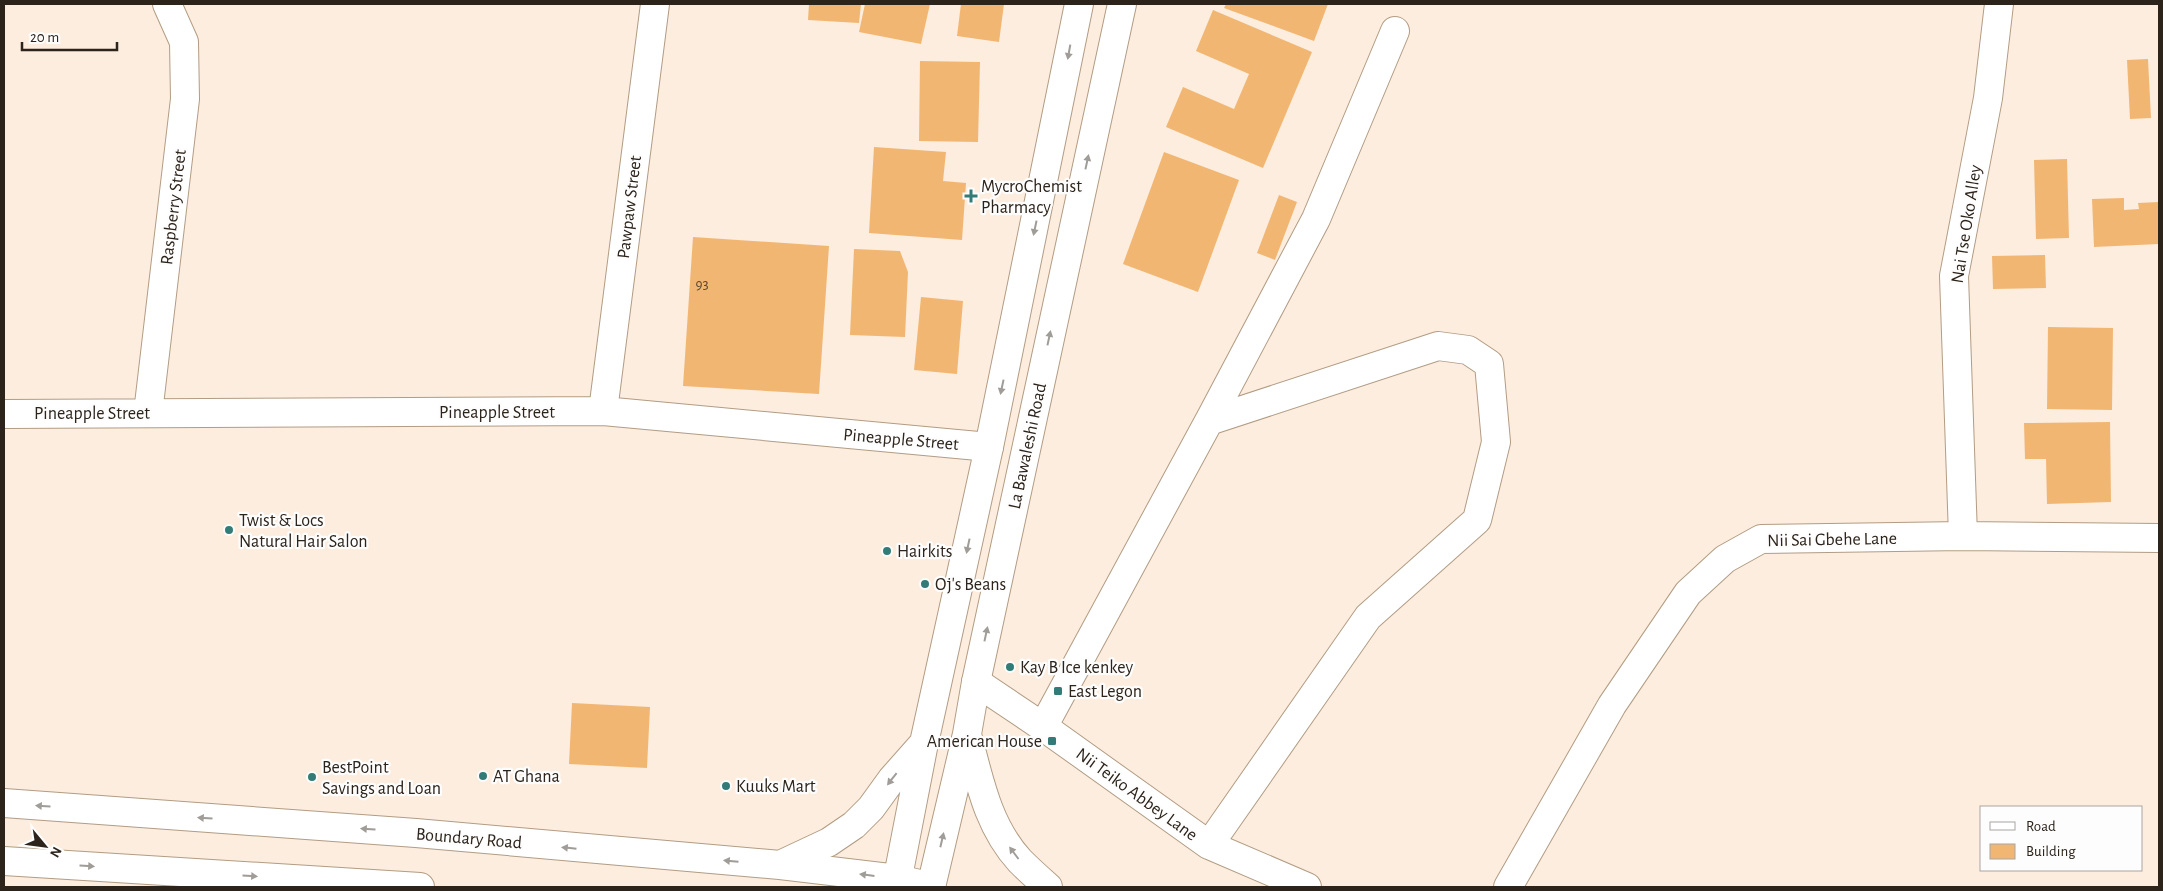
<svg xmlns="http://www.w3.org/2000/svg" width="2163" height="891" font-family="'Alegreya Sans',sans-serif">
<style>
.building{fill:#f2b673}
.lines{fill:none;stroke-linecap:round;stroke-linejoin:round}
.minor-casing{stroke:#b29c84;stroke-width:30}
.major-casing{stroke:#b29c84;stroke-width:30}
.minor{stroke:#fff;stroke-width:28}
.major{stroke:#fff;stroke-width:28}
.oneway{fill:#a09c98}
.poi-dot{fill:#337b77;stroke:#fdfdfd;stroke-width:2}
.labels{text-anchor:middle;stroke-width:4.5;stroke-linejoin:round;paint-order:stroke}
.number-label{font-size:15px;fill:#5e4830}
.poi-label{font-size:18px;fill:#2c231a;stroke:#fdfdfd;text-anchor:start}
.street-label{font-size:18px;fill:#2c231a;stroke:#fdfdfd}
</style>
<rect width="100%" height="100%" fill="#fcedde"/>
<path class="building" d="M809 4H861L859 23 808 20Z
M865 4H930L921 44 859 32Z
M961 4H1004L999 42 957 36Z
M1226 4H1328L1314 41 1224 8Z
M1213 10 1312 52 1263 168 1166 127 1183 87 1234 109 1249 74 1196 51Z
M2148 59 2151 118 2130 119 2127 60Z
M920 61 980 62 978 142 919 141Z
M874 147 946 152 943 181 966 183 962 240 869 233Z
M1164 152 1239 180 1198 292 1123 264Z
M2067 159 2069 238 2036 239 2034 160Z
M1279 195 1297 202 1275 260 1257 253Z
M2124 198V210L2139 209 2138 203 2159 202V244L2094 247 2092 199Z
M693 237 829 246 819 394 683 386Z
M854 249 900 251 908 272 905 337 850 335Z
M2045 255 2046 288 1993 289 1992 256Z
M921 297 963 301 957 374 914 370Z
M2048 327 2113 328 2112 410 2047 409Z
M2110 422 2111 502 2047 504 2046 459H2025L2024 423Z
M572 703 650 707 647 768 569 764Z"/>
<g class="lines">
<g class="minor-casing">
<path id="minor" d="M603 411 655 4
M148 413 185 99 184 42 167 4
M4 414 603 411 989 447
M1209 421 1316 219 1395 31
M1963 536 1954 276 1988 98 1999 4
M976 682 1052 733 1209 845 1307 887
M1043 727 1209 421 1438 346 1468 350 1489 364 1496 442 1477 520 1368 617 1209 845
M1508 887 1612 705 1688 593 1725 559 1761 539 1963 536 2159 538"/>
</g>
<g class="major-casing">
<path id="major" d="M968 738C980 783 988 826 1020 861 1029 870 1039 879 1048 887
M4 803 416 833 780 865 898 879 932 887
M4 861 420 887
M780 865 829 842 854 825 871 808 892 779 923 744
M896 887 924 743 989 447 1079 4
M931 887 967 734 976 682 1122 4"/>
</g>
<use href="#minor" class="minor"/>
<use href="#major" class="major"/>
</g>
<defs><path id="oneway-solid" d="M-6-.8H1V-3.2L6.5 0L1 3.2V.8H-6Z" transform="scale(1.25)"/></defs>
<g class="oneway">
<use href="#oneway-solid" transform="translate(1069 52) rotate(100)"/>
<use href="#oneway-solid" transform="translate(1087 162) rotate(-78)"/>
<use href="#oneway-solid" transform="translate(1035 228) rotate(102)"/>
<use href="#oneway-solid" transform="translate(1049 338) rotate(-78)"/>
<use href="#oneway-solid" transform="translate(1002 387) rotate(102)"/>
<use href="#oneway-solid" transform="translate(968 546) rotate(102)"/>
<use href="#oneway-solid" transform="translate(986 634) rotate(-78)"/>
<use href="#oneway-solid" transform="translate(892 779) rotate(128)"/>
<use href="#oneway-solid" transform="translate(43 806) rotate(-176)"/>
<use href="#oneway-solid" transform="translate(205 818) rotate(-176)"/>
<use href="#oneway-solid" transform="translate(368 829) rotate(-176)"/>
<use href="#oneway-solid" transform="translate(942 840) rotate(-77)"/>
<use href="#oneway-solid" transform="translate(569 848) rotate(-174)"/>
<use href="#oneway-solid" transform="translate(1014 853) rotate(-127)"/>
<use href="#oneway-solid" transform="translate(731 861) rotate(-175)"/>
<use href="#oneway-solid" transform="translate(87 866) rotate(3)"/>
<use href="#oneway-solid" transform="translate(867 875) rotate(-173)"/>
<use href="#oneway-solid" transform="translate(250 876) rotate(4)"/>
</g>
<g class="poi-dot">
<path d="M968.5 188.5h5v5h5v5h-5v5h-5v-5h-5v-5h5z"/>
<circle cx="229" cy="530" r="5"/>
<circle cx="887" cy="551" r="5"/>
<circle cx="925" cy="584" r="5"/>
<circle cx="1010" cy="667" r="5"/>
<rect x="1053" y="686" width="10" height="10" rx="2.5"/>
<rect x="1047" y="736" width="10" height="10" rx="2.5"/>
<circle cx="483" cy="776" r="5"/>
<circle cx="312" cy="777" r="5"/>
<circle cx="726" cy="786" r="5"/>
</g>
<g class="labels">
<g class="number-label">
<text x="702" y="289">93</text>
</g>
<g class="poi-label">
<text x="981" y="192">MycroChemist<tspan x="981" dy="21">Pharmacy</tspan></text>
<text x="239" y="526">Twist &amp; Locs<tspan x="239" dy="21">Natural Hair Salon</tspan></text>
<text x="897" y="557">Hairkits</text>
<text x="935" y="590">Oj's Beans</text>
<text x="1020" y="673">Kay B Ice kenkey</text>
<text x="1068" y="697">East Legon</text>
<text x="1042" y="747" text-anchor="end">American House</text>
<text x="322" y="773">BestPoint<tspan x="322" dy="21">Savings and Loan</tspan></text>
<text x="493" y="782">AT Ghana</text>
<text x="736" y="792">Kuuks Mart</text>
</g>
<g class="street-label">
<text transform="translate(173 207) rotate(-83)" y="6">Raspberry Street</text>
<text transform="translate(629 207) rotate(-83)" y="6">Pawpaw Street</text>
<text transform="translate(1966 224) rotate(-81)" y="6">Nai Tse Oko Alley</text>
<text x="497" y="418">Pineapple Street</text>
<text x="92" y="419">Pineapple Street</text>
<text transform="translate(901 439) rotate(5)" y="6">Pineapple Street</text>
<text transform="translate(1027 446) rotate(-78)" y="6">La Bawaleshi Road</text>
<text transform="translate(1832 539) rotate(-1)" y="6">Nii Sai Gbehe Lane</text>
<text transform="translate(1137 794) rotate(36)" y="6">Nii Teiko Abbey Lane</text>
<text transform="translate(469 838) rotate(5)" y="6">Boundary Road</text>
</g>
</g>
<rect width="2163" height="891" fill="none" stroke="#2c231a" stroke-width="10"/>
<rect x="1980" y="806" width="162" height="65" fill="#fdfdfd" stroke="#a9a6a2"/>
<rect x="1990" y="822" width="25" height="8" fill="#ffffff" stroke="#a9a6a2"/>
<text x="2026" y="831" font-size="15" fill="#2c231a">Road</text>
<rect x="1990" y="844" width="25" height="15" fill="#f2b673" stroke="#a9a6a2"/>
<text x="2026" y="856" font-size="15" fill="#2c231a">Building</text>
<g transform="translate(45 846) rotate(119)" stroke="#fdfdfd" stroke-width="4" paint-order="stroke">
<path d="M0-4L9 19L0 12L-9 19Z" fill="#2c231a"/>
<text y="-8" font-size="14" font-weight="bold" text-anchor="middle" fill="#2c231a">N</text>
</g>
<path d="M22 42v8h95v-8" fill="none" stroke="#2c231a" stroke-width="2.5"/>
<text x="30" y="42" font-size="15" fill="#2c231a" stroke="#fdfdfd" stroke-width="4" paint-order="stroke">20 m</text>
</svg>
